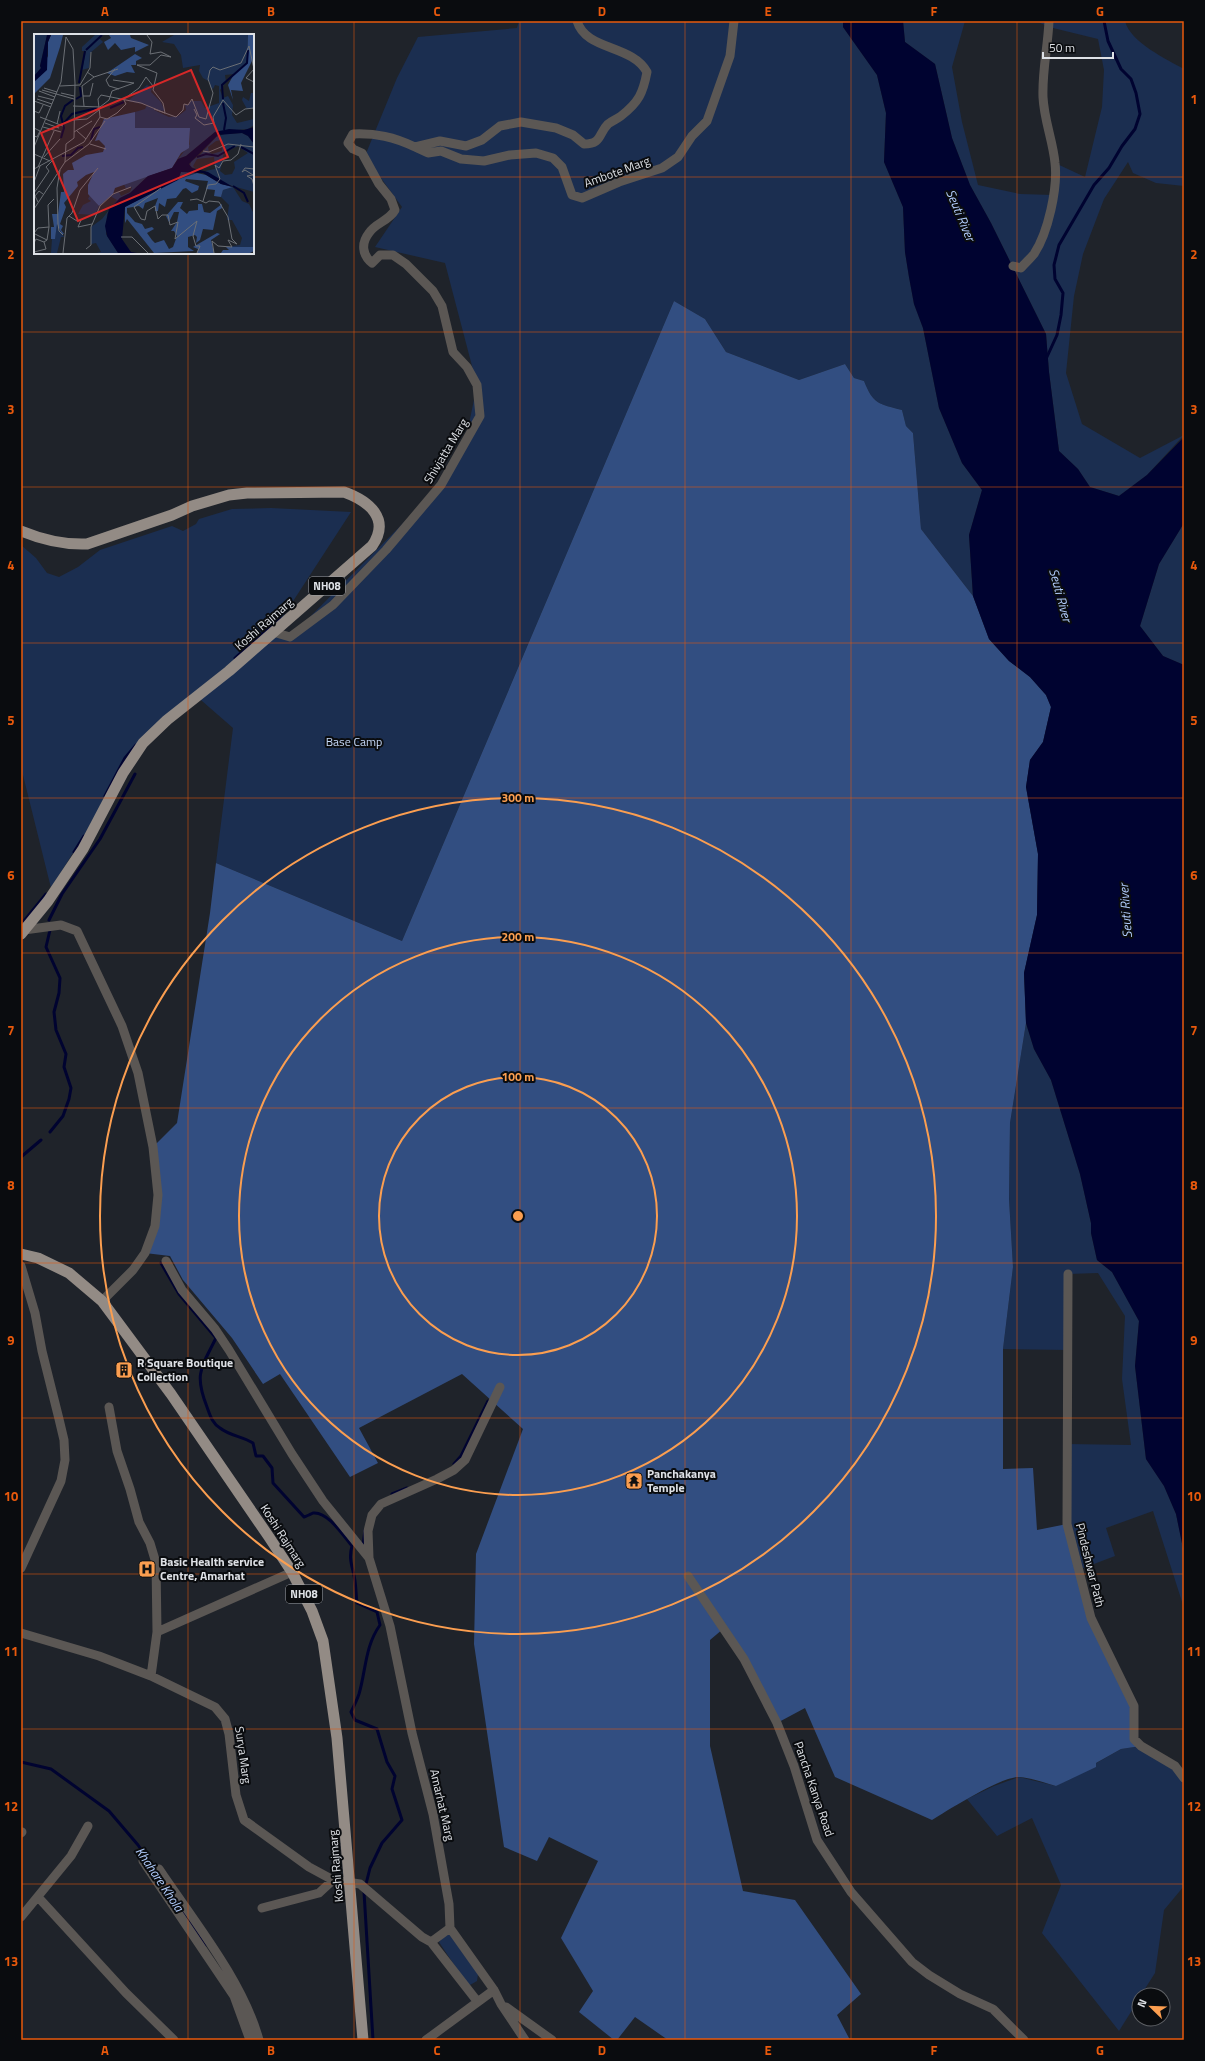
<svg xmlns="http://www.w3.org/2000/svg" width="1205" height="2061" font-family="'Titillium Web',sans-serif">
<style>
.green{fill:#1b2e50}
.forest{fill:#324e81}
.water{fill:#000330}
.lines{fill:none;stroke-linecap:round;stroke-linejoin:round}
.stream{stroke:#000330;stroke-width:3}
.minor{stroke:#5b5754;stroke-width:9}
.primary{stroke:#938b85;stroke-width:11}
.grid{fill:none;stroke:#e8590c;stroke-width:1;stroke-opacity:0.55}
.ring{fill:none;stroke:#fb9e50;stroke-width:2}
.labels{text-anchor:middle;stroke-width:4;stroke-linejoin:round;paint-order:stroke}
.shield{fill:#0a0c0f;stroke:#9ea1a6;stroke-width:1}
.shield-label{font-size:11px;font-weight:bold;fill:#dee1e6}
.street-label{font-size:12px;fill:#dee1e6;stroke:#0a0c0f}
.park-label{font-size:12px;fill:#c7dafa;stroke:#0a0c0f}
.poi-label{font-size:12px;font-weight:bold;fill:#dee1e6;stroke:#0a0c0f;text-anchor:start}
.water-label{font-size:13px;font-style:italic;fill:#b2cdfd;stroke:#0a0c0f}
.inset-river{fill:none;stroke:#000330;stroke-width:2}
.inset-road{fill:none;stroke:#6b6f75;stroke-width:1}
.view{fill:#d62828;fill-opacity:0.15;stroke:#d62828;stroke-width:2}
.inset-edge{fill:none;stroke:#dee1e6;stroke-width:2}
.centre{fill:#fb9e50;stroke:#0a0c0f;stroke-width:2}
.ring-label{font-size:12px;text-anchor:middle;font-weight:bold;fill:#fb9e50;stroke:#0a0c0f;stroke-width:4;stroke-linejoin:round;paint-order:stroke}
.neatline{fill:none;stroke:#e8590c;stroke-width:1.5}
.grid-label{font-size:13px;text-anchor:middle;font-weight:bold;fill:#e8590c}
</style>
<rect width="100%" height="100%" fill="#1f232a"/>
<path class="green" d="M519 21H843V27L877 75 886 113 884 162 903 207 905 252 909 277 914 304 923 328 939 408 962 463 982 490 969 535 973 596 921 529 913 433 906 426 902 410C879 404 873 404 864 381L854 378 845 364 799 380 726 352 705 319 674 301 402 941 216 863 233 728 194 694 139 741 125 758 88 829 51 888 21 767V545L36 558 47 573 59 577 78 567 100 550 172 526 183 531 196 524 199 519 232 509 271 508 351 512 273 632 290 637 441 485 464 448 477 385 445 263 375 247 402 207 365 156 397 78 418 37 517 28Z
M903 21H965L952 67 962 122 978 185 1020 194 1053 195 1055 163 1085 177 1102 107 1104 70 1098 39 1049 27 1036 21H1125C1130 42 1166 59 1184 69V186L1156 183 1133 173 1128 162 1104 199 1083 254 1074 296 1066 373 1082 424 1140 458 1184 435 1147 475 1119 496 1090 487 1078 469 1059 451 1049 372 1046 334 991 223 970 185 952 138 935 64 905 42Z
M1184 523V665L1163 656 1140 626 1159 564Z
M1026 1023 1034 1049 1051 1080 1080 1174 1091 1223V1233L1097 1260 1112 1272 1139 1321 1135 1366 1146 1459 1164 1486 1176 1514 1184 1553V1608L1153 1511 1106 1528 1115 1556 1078 1570 1067 1524 1066 1444 1131 1445 1122 1379 1125 1316 1098 1273 1068 1274 1069 1350 1003 1349 1013 1267 1009 1199 1010 1123Z
M1141 1746 1184 1778V1886L1164 1910 1155 1973 1141 1995H1139V1999L1119 2031 1042 1933 1061 1885 1032 1818 997 1836 967 1799 994 1786 1019 1777 1056 1786 1121 1749Z
M448 1932 478 1974 477 1981 470 1985 467 1984 439 1942Z"/>
<path class="forest" d="M674 301 705 319 726 352 799 380 845 364 854 378 864 381C873 404 879 404 902 410L906 426 913 433 921 529 973 596 989 639 1009 661 1030 677 1046 695 1051 707 1043 742 1030 760 1026 787 1038 854 1037 915 1024 973 1026 1023 1010 1123 1009 1199 1013 1267 1003 1349V1469L1033 1468 1037 1530 1067 1524 1091 1618 1134 1706V1727L1141 1746 1121 1749 1096 1763V1767L1056 1786C1045 1783 1032 1778 1020 1777 1004 1775 948 1810 932 1820L835 1777 805 1708 777 1723 723 1629 710 1640V1746L743 1891 795 1900 861 1994 837 2015 850 2040H668L635 2017 617 2040H614L579 2012 593 1991 561 1938 598 1861 549 1837 537 1861 504 1847 474 1644 476 1554 523 1429 462 1374 359 1428 378 1463 350 1477 280 1374 263 1384 232 1338 183 1280 170 1256 145 1253 155 1226 153 1147 177 1123 210 913 216 863 402 941Z"/>
<path class="water" d="M843 21H903L905 42 935 64 952 138 970 185 991 223 1046 334 1049 372 1059 451 1078 469 1090 487 1119 496 1147 475 1184 437V523L1159 564 1140 626 1163 656 1184 665V1553L1176 1514 1164 1486 1146 1459 1135 1366 1139 1321 1112 1272 1097 1260 1091 1233V1223L1080 1174 1051 1080 1034 1049 1026 1023 1024 973 1037 915 1038 854 1026 787 1030 760 1043 742 1051 707 1046 695 1030 677 1009 661 989 639 973 596 969 535 982 490 962 463 939 408 923 328 914 304 909 277 905 252 903 207 884 162 886 113 877 75 843 27Z"/>
<g class="lines">
<path class="stream" d="M1046 359 1057 335 1061 315 1063 293 1055 279 1054 265 1059 245 1094 185 1109 168 1122 146 1135 129 1140 114 1136 93 1131 79 1121 69 1108 41 1104 21
M235 658 280 618
M105 796 125 758 136 745
M74 852 84 836
M49 920 62 894 100 839 135 774
M24 921 46 894
M50 930 46 947 60 978 59 993 54 1012 56 1030 66 1054 64 1067 71 1088 69 1099 63 1116 50 1132
M21 1157 41 1140
M161 1263 179 1294 216 1338C201 1368 194 1374 207 1407 210 1415 212 1423 220 1428 230 1436 242 1436 253 1443L256 1456H263L272 1468 273 1483 304 1517C307 1516 311 1514 313 1513 328 1511 344 1537 352 1546 348 1560 353 1567 355 1581 356 1588 356 1595 357 1603L377 1612 380 1625C365 1646 366 1670 359 1694 357 1700 354 1706 351 1712L355 1720 377 1729 387 1762 395 1776 392 1789 402 1820 382 1843 370 1868 364 1892 373 2040
M454 1464 461 1456 488 1401
M392 1494 407 1488
M363 1546 365 1530
M21 1762 51 1769 109 1811 138 1845 157 1873
M176 1902 205 1946"/>
<path class="minor" d="M415 147 428 153 441 151 461 159 484 161 510 155 536 153 553 158 562 167 572 195 582 198 619 182 662 168 678 157 692 136 707 121 730 56 734 21
M1013 266 1021 268C1025 263 1030 259 1034 254 1048 233 1058 188 1055 163 1053 141 1044 120 1043 97 1042 71 1048 46 1049 21
M273 632 290 637 333 605 386 550 441 485 480 416 477 385 467 367 453 352 442 306 433 291 406 264 393 255H380L372 263C362 255 361 243 369 233 375 223 389 221 395 210L391 199 379 184 362 153 353 149 348 143 353 134C376 133 394 137 415 147L440 141 466 146 482 140 500 126 521 122 556 128 573 135 584 144C602 144 598 134 608 124 612 121 617 119 621 116 639 102 643 93 647 72 631 44 586 51 577 21
M24 930 61 925 77 931 122 1026 138 1073 153 1147 158 1195 155 1226 145 1253 133 1270 102 1301
M166 1261 182 1290 215 1329 229 1350 292 1454 323 1501 369 1558
M21 1266 35 1313 42 1351 59 1419 64 1440 65 1460 61 1481 21 1568
M1068 1274 1067 1524 1091 1618 1134 1706V1739L1141 1746 1175 1766 1184 1778
M500 1387 465 1460 454 1470 437 1479 381 1504 372 1515 368 1531 369 1558 390 1626 412 1733 433 1814 449 1904 450 1928 494 1990 501 2004 525 2040
M109 1407 117 1451 130 1489 139 1522 150 1543 156 1563 157 1632 151 1676
M688 1576 744 1659 777 1723 794 1766 817 1840 851 1892 912 1962 929 1975 960 1994 993 2009 1024 2040
M157 1632 292 1572
M21 1633 99 1656 151 1676 215 1707 225 1719 229 1734 236 1795 244 1820 309 1867 333 1880 360 1884 422 1937 431 1942 450 1928
M21 1833 22 1832
M143 1861 234 1996 250 2040
M159 1869C193 1920 243 1981 259 2040
M38 1897 126 1993 174 2040
M262 1908 319 1893 333 1880
M21 1917 71 1856 88 1826
M431 1942 477 2001
M506 2007 552 2040
M426 2040 494 1990"/>
<path class="primary" d="M21 531C43 540 63 545 87 544L172 515 192 506 229 495 247 493 344 492C369 501 391 519 372 546L229 671 167 720 143 743 123 773 83 849 48 901 21 934
M21 1254 38 1258 69 1273 102 1301 171 1394 269 1537 292 1572 312 1611 323 1641 337 1738 363 2040"/>
</g>
<path class="grid" d="M188 21V35M354 21V2040M520 21V2040M685 21V2040M851 21V2040M1017 21V2040M21 177H35M253 177H1184M188 253V2040M21 332H1184M21 487H1184M21 643H1184M21 798H1184M21 953H1184M21 1108H1184M21 1263H1184M21 1418H1184M21 1574H1184M21 1729H1184M21 1884H1184"/>
<g class="ring">
<circle cx="518" cy="1216" r="139"/>
<circle cx="518" cy="1216" r="279"/>
<circle cx="518" cy="1216" r="418"/>
</g>
<defs>
<g id="building-square" transform="scale(0.9)"><rect x="-9" y="-9" width="18" height="18" rx="4" fill="#fb9e50" stroke="#0a0c0f"/><path d="M-4-6H4V6H1V3H-1V6H-4ZM-2.5-4.3h1.7v1.8h-1.7ZM.8-4.3h1.7v1.8H.8ZM-2.5-1h1.7V.8h-1.7ZM.8-1h1.7V.8H.8Z" fill="#111"/></g>
<g id="temple-square" transform="scale(0.9)"><rect x="-9" y="-9" width="18" height="18" rx="4" fill="#fb9e50" stroke="#0a0c0f"/><path d="M0-6L5-2H3V0L6.5 2.5H4V6H1.5V3h-3V6H-4V2.5H-6.5L-3 0V-2H-5Z" fill="#111"/></g>
<g id="hospital-square" transform="scale(0.9)"><rect x="-9" y="-9" width="18" height="18" rx="4" fill="#fb9e50" stroke="#0a0c0f"/><path d="M-5-5h3v3.5h4V-5h3V5h-3V1.5h-4V5h-3Z" fill="#111"/></g>
</defs>
<g fill-rule="evenodd">
<use href="#building-square" x="124" y="1370"/>
<use href="#temple-square" x="634" y="1481"/>
<use href="#hospital-square" x="147" y="1569"/>
</g>
<g class="labels">
<g class="shield">
<rect x="309" y="577" width="36" height="18" rx="3"/>
<rect x="286" y="1585" width="36" height="18" rx="3"/>
</g>
<g class="shield-label">
<text x="327" y="590">NH08</text>
<text x="304" y="1598">NH08</text>
</g>
<g class="street-label">
<text transform="translate(617 172) rotate(-20)" y="4">Ambote Marg</text>
<text transform="translate(446 451) rotate(-59)" y="4">Shivjatta Marg</text>
<text transform="translate(264 624) rotate(-41)" y="4">Koshi Rajmarg</text>
<text transform="translate(283 1536) rotate(57)" y="4">Koshi Rajmarg</text>
<text transform="translate(1090 1565) rotate(76)" y="4">Pindeshwar Path</text>
<text transform="translate(243 1755) rotate(82)" y="4">Surya Marg</text>
<text transform="translate(814 1789) rotate(71)" y="4">Pancha Kanya Road</text>
<text transform="translate(442 1805) rotate(77)" y="4">Amarhat Marg</text>
<text transform="translate(336 1866) rotate(-95)" y="4">Koshi Rajmarg</text>
</g>
<g class="park-label">
<text x="354" y="746">Base Camp</text>
</g>
<g class="poi-label">
<text x="137" y="1367">R Square Boutique<tspan x="137" dy="14">Collection</tspan></text>
<text x="647" y="1478">Panchakanya<tspan x="647" dy="14">Temple</tspan></text>
<text x="160" y="1566">Basic Health service<tspan x="160" dy="14">Centre, Amarhat</tspan></text>
</g>
<g class="water-label">
<text transform="translate(961 215) rotate(67)" y="5">Seuti River</text>
<text transform="translate(1061 595) rotate(75)" y="5">Seuti River</text>
<text transform="translate(1125 911) rotate(-94)" y="5">Seuti River</text>
<text transform="translate(160 1879) rotate(56)" y="5">Khahare Khola</text>
</g>
</g>
<g transform="translate(34 34)">
<rect width="220" height="220" fill="#1f232a"/>
<path d="M0 1H13L6 32 7 34 0 42ZM61 1H69L65 4 69 8 56 19 55 34 48 36 52 17H48V13ZM140 1H214L213 29 200 40 191 41 192 48 186 56 189 64 194 62 199 71 198 81 203 89 220 85V91L214 95 181 98 152 122 144 125 156 110V97L101 94V78L111 75 113 71 94 67 113 51 118 54 117 58 127 68 131 77 120 76 135 83 144 82 152 76 151 71H154L157 67H167L171 74 185 69V52L181 51 179 55 176 53V48L169 44 165 37 166 31 149 34 147 21 140 10 128 8ZM217 59H220L219 74 213 75 208 66 209 63 215 67ZM208 99 214 102 220 110V158L188 149 171 137 181 135 180 123 163 125 159 132 162 135 156 132 157 127 165 122 182 103 190 100ZM188 106V117L178 120 175 118 174 113 182 107ZM204 112 214 119 200 128 201 134 198 140 191 141 186 137 190 118ZM152 137 163 139 144 146 147 138ZM114 142 96 159 86 164 73 180 72 200 84 219H63L67 218 62 209 57 210V193L68 185 83 166 76 162 85 158 87 162 96 158 98 153 92 155 90 150ZM199 153 208 167 215 170 220 180V213H192L206 211 208 204 198 186H193L195 171 187 163 189 156ZM56 161 65 172 61 181 44 180 49 171 57 167 54 165ZM23 190 30 203H27L23 219H17L18 205 21 204Z" fill="#1b2e50" fill-rule="evenodd"/>
<path d="M17 1H29L26 13 16 44 0 60V48L14 22V8ZM75 1H96L97 4 115 11 101 18V13L87 16 81 9 74 16 70 8 77 4ZM214 1H220V37L218 27 207 49 209 57 197 56 199 66 194 51 200 40 213 29ZM101 20 108 24 102 27V31H97L101 39 93 38 81 42 73 39ZM101 78V94H156L155 114 147 119 138 134 81 154 79 160 65 172 54 160V151L60 138 52 141 43 148 44 152 30 169 32 173 26 190 29 192 27 196 30 200H28L23 190 21 205H17V193H20L18 180H24L27 158H30L29 140 34 136H40L38 129 52 121 69 118 71 112 65 106 61 107 70 85ZM163 139 172 141 187 150 199 153 189 156 187 163 180 162 181 156 172 155 174 147 152 145 151 147 165 152 164 156 158 159 152 154 149 155 142 164 133 165 131 173 125 169 124 177H121V172L124 164 111 169 109 175 105 172 93 174V179L101 188 108 190 111 195 118 193 120 195 113 199 118 206 121 209 130 206 135 215 139 213 143 202 140 197H137L143 188 145 178H140L135 188 132 182 144 168H149L146 174 153 180 155 177 164 176V170H168L170 178 176 179 188 170V174L183 177 179 196 169 195 166 206 162 209 163 203 161 201 154 203V213L160 217 120 219 93 185 91 189V173L137 148ZM183 199 186 200 177 206 180 219H163L164 215 159 213ZM192 213H220V217L216 219H187L189 216H195Z" fill="#324e81"/>
<path d="M13 1H17L14 8 13 36 0 48V42L7 34 6 32ZM220 93V110L214 102 208 99 184 101 155 130 158 134 174 138 199 153 187 150 169 139 147 138 144 146 91 173 88 205 97 218 103 219H84L73 202 71 192 75 175 86 164 96 159 114 142 138 134 144 125 152 122 181 98 195 95 210 96Z" fill="#000330"/>
<path class="inset-river" d="M52 16 68 1M45 49 51 17M42 65 47 62 46 53M189 65 188 51 213 29 214 16M189 69 192 84 190 96M76 74 90 68M30 89 38 80 63 74M27 104 30 94 27 82 31 72 39 66M57 106 60 95 66 93M207 113 220 120M28 122 37 121 44 114 49 113M163 123 172 120 184 122 201 112M199 152 210 159 214 168"/>
<path class="inset-road" d="M81 35 72 46 75 52 85 55M53 38 60 43 84 35M26 52 46 51 56 34 57 18M10 54 23 58M8 56 40 65M5 57 21 63M27 59 40 62M4 62 20 66M49 62 48 52 60 43M3 65 18 70M90 65 105 54 112 43 119 52M0 67 17 73M39 72 66 73 75 66 78 57 100 49 79 46M50 72 49 62H56L59 49M120 75 142 83 149 76 150 70 154 71 158 65 165 83 172 85 179 59 174 45 176 36 179 33 186 36 207 29 215 12 220 35 212 44 220 48M160 75 163 81 161 84 170 91 180 89 179 83 189 66 202 81 211 75 220 74M0 77 5 79 9 71M6 83 29 92M66 83 73 85 83 79 92 70 90 66M39 86 53 85 65 76M11 89 25 94M23 90 26 77M9 93 27 98M0 94 6 97 3 103 0 102M43 97 52 105M40 98 58 87M56 110 72 115M0 113 27 48 32 3M169 117 175 118 194 110 220 113M0 120 16 127M10 123 26 105M31 128 32 110 40 104 41 49 39 15 32 3M181 131 185 134 189 127 197 126 204 120 207 110M4 133 20 97M0 135 50 108 66 83 64 65 67 61 107 69 131 79 129 69 119 56 123 39 103 31H116L127 21 137 23 127 18 116 20 118 8 113 1M220 135 211 134 208 138 211 136 219 141 213 142 218 145 220 152M26 136 23 154 24 190 25 197 29 201M0 148 6 132M127 154 100 173 107 185 111 186 113 177 121 172 124 185 128 181H134L136 191 144 188 141 205 163 187M0 159 15 137 12 133 18 127M156 166 163 165 172 169 175 167 185 168 194 183 198 205 203 210 194 206 198 213 184 212 178 207 180 219M169 167 174 151 182 150 186 145 181 131M4 168 1 162 5 157 9 160M0 175 31 128 55 110 71 87M35 182 43 187 47 186 44 193 58 190M163 187 159 202 162 212H166L163 219M0 199 4 194 15 193M1 200 13 206M87 203H98L114 219M0 209 2 205 10 208M52 215 57 211V193L66 172 79 160 97 153M0 218 12 215 10 208 13 206 15 193 14 171 20 165M29 219 33 184 38 179 46 156 64 134"/>
<path class="view" d="M157 36 194 123 44 187 7 99Z"/>
<rect width="220" height="220" class="inset-edge"/>
</g>
<circle cx="518" cy="1216" r="6" class="centre"/>
<g class="ring-label">
<text x="518" y="802">300 m</text>
<text x="518" y="941">200 m</text>
<text x="518" y="1081">100 m</text>
</g>
<rect width="1205" height="2061" fill="none" stroke="#0a0c0f" stroke-width="44"/>
<g transform="translate(1151 2007) rotate(293)"><circle r="19" fill="#0a0c0f" stroke="#5f6165"/>
<path d="M0-3L7 15L0 10L-7 15Z" fill="#fb9e50"/>
<text y="-6" font-size="11" font-weight="bold" text-anchor="middle" fill="#dee1e6">N</text>
</g>
<path d="M1043 52v6h70v-6" fill="none" stroke="#dee1e6" stroke-width="2"/>
<text x="1049" y="52" font-size="12" fill="#dee1e6" stroke="#0a0c0f" stroke-width="3" paint-order="stroke">50 m</text>
<rect x="22" y="22" width="1161" height="2017" class="neatline"/>
<g class="grid-label">
<text x="105" y="16">A</text>
<text x="271" y="16">B</text>
<text x="437" y="16">C</text>
<text x="602" y="16">D</text>
<text x="768" y="16">E</text>
<text x="934" y="16">F</text>
<text x="1100" y="16">G</text>
<text x="11" y="104">1</text>
<text x="1194" y="104">1</text>
<text x="11" y="259">2</text>
<text x="1194" y="259">2</text>
<text x="11" y="414">3</text>
<text x="1194" y="414">3</text>
<text x="11" y="570">4</text>
<text x="1194" y="570">4</text>
<text x="11" y="725">5</text>
<text x="1194" y="725">5</text>
<text x="11" y="880">6</text>
<text x="1194" y="880">6</text>
<text x="11" y="1035">7</text>
<text x="1194" y="1035">7</text>
<text x="11" y="1190">8</text>
<text x="1194" y="1190">8</text>
<text x="11" y="1345">9</text>
<text x="1194" y="1345">9</text>
<text x="11" y="1501">10</text>
<text x="1194" y="1501">10</text>
<text x="11" y="1656">11</text>
<text x="1194" y="1656">11</text>
<text x="11" y="1811">12</text>
<text x="1194" y="1811">12</text>
<text x="11" y="1966">13</text>
<text x="1194" y="1966">13</text>
<text x="105" y="2055">A</text>
<text x="271" y="2055">B</text>
<text x="437" y="2055">C</text>
<text x="602" y="2055">D</text>
<text x="768" y="2055">E</text>
<text x="934" y="2055">F</text>
<text x="1100" y="2055">G</text>
</g>
</svg>
